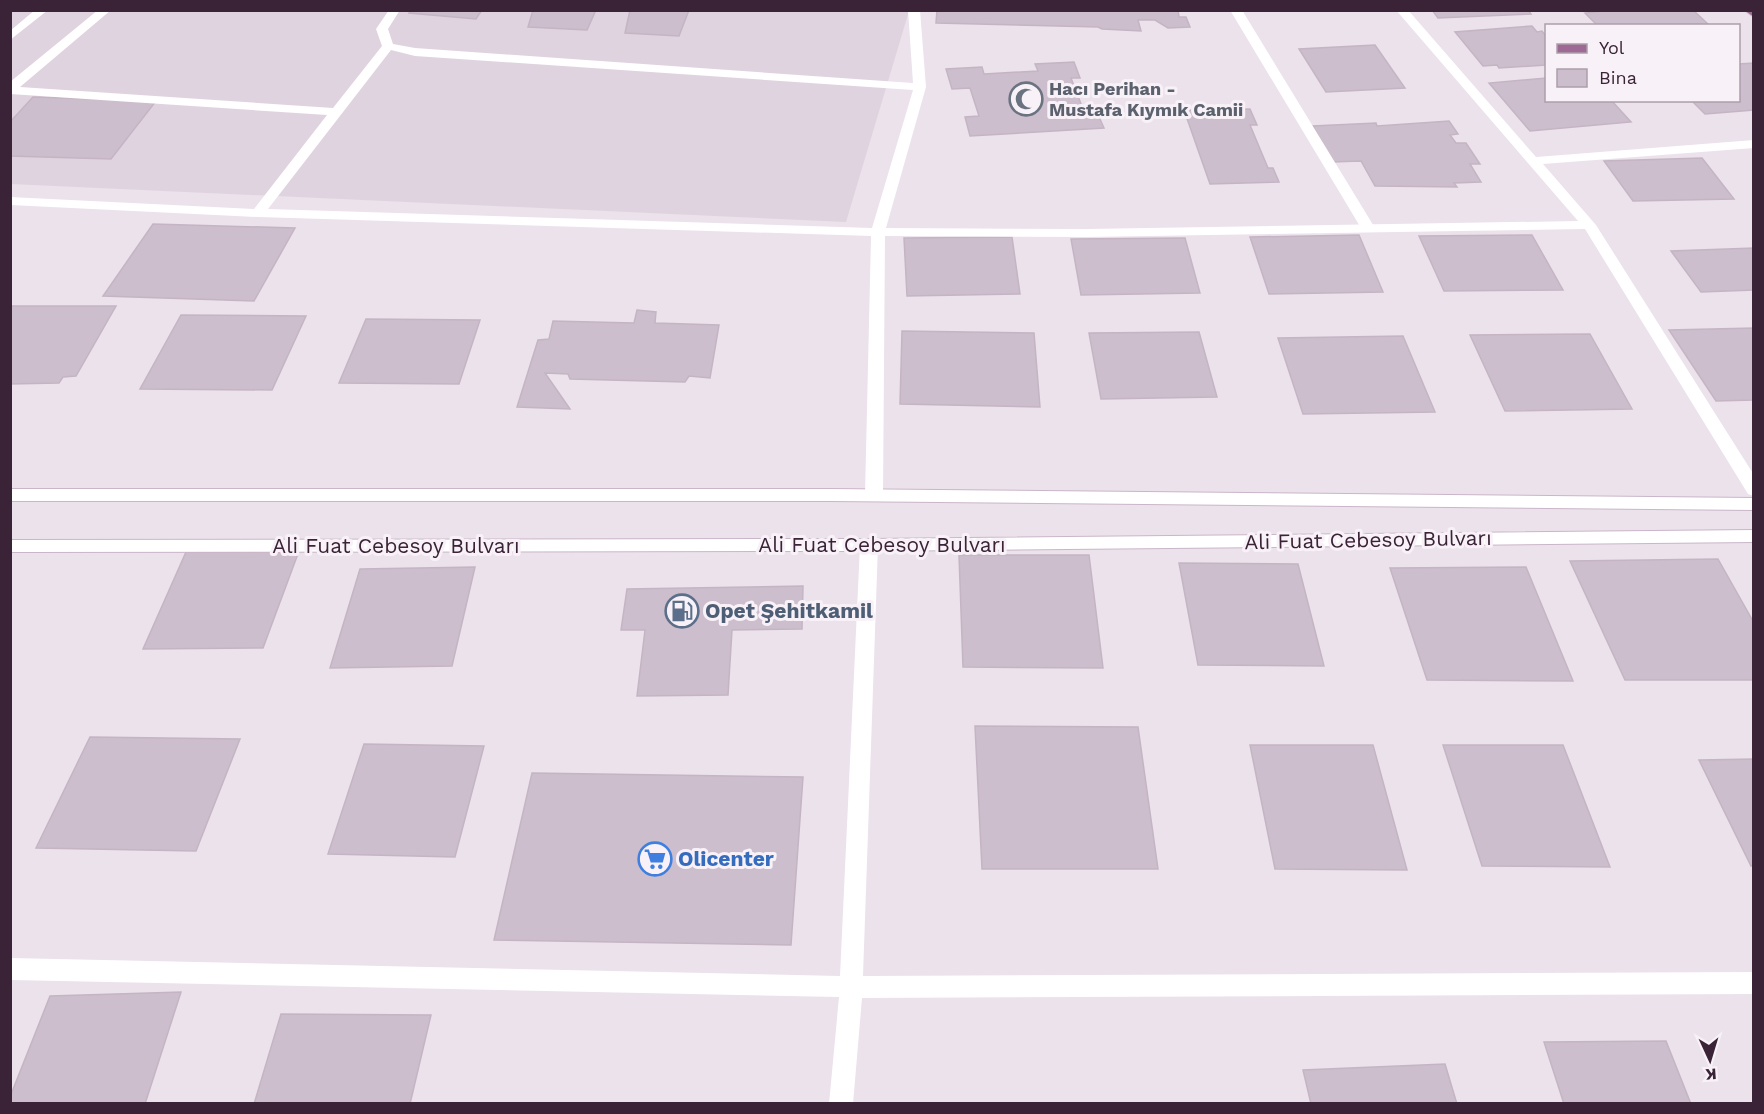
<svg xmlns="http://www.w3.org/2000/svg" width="1764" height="1114" font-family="'Work Sans',sans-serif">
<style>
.built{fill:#dfd3df}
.building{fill:#ccbecc;stroke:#c5b5c4;stroke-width:1.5}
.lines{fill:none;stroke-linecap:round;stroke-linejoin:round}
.secondary-casing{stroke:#cab6c9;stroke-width:2}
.primary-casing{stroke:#c8c1c7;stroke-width:2}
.lane{fill:#fff;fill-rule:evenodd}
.street{fill:#fff;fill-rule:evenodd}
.secondary{fill:#fff;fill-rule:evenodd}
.primary{fill:#9e6994;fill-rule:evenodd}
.labels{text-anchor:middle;stroke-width:6;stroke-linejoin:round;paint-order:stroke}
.far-worship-label{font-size:18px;font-weight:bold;fill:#5b616d;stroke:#f8f2f8;text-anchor:start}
.street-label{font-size:21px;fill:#3b2337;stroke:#f8f2f8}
.service-label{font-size:21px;font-weight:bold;fill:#4e5e75;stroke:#f8f2f8;text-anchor:start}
.shop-label{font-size:21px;font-weight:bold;fill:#366cbe;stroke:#f8f2f8;text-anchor:start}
</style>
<rect width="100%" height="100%" fill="#ebe2eb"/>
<path class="built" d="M11 11H909L846 222 11 184Z"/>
<path class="building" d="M411 10H482L476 19 409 13Z
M533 10H596L587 30 528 27Z
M630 10H689L679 36 625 33Z
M937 10H1178L1179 17H1186L1190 27 1168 28 1155 20H1138L1141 31 1102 29 1098 27 936 23Z
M1432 10H1528L1531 14 1438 18Z
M1613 10H1693L1710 26H1598L1585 13Z
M1532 26 1537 32 1542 31 1546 36V65L1499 68 1497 65 1483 66 1455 32Z
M1375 45 1405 88 1326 92 1299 49Z
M1074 62 1080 78H1071L1083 109 1095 108 1104 128 970 136 965 117 979 116 970 88 952 89 946 69 982 67 984 74 1038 71 1035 64Z
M1754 63V110L1705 114 1691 100H1738V64Z
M1546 78V100H1611L1631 122 1530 131 1489 83Z
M33 97 156 101 111 159 10 156V122Z
M1250 109 1257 125H1250L1268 168H1273L1279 182 1210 184 1184 110Z
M1449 121 1458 134 1450 135 1456 143H1466L1480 164H1470L1481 182 1454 183 1457 187 1375 186 1361 161 1332 162 1313 126 1376 123 1377 126Z
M1702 158 1734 199 1633 201 1604 161Z
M153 224 295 228 254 301 103 296Z
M1359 235 1383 292 1269 294 1250 237Z
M1532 235 1563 290 1444 291 1419 236Z
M1012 237 1020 294 907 296 904 238Z
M1185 238 1200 293 1081 295 1071 239Z
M1754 248V290L1701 292 1671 251Z
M10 306H116L76 376 63 377 59 383 10 384Z
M637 310 656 312 655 323 719 325 710 378 689 376 685 382 570 379 568 374 545 373 570 409 517 407 538 340 549 339 553 321 634 323Z
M181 315 306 316 272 390 140 389Z
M366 319 480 320 459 384 339 383Z
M1754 328V400L1716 401 1669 330Z
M902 331 1034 333 1040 407 900 404Z
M1199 332 1217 397 1101 399 1089 333Z
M1590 334 1632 409 1505 411 1470 335Z
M1403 336 1435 412 1303 414 1278 338Z
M299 551 263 648 143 649 186 552Z
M959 555H1089L1103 668 963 667Z
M1718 559 1754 623V680H1625L1570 561Z
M1179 563 1298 564 1324 666 1198 665Z
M475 567 452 666 330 668 360 569Z
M1526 567 1573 681 1427 680 1390 568Z
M803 586 802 629 732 630 728 695 637 696 645 630H621L627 589Z
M975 726 1138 727 1158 869H982Z
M90 737 240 739 196 851 36 848Z
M364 744 484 746 455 857 328 854Z
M1250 745H1373L1407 870 1275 869Z
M1443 745H1563L1610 867 1482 866Z
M1754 759V865L1751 866 1699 760Z
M532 773 803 777 791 945 494 940Z
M181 992 145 1104H10V1097L50 996Z
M281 1014 431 1015 410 1104H254Z
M1666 1041 1691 1104H1564L1544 1042Z
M1445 1064 1457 1104H1311L1303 1070Z"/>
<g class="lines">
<g class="secondary-casing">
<path id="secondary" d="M10 489H831L1754 498V510L831 501H10Z
M1754 530V542L869 551 10 552V540L869 539Z"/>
</g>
<g class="primary-casing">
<path id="primary" d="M1744 10H1754V17Z"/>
</g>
<path class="lane" d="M35 10H48L10 40V31Z
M1230 10H1242L1375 228 1373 231H1363L1361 228Z"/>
<path class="street" d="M98 10H111L20 87 333 108 382 46 376 29 389 10H400L388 29 393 44 415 48 913 83 908 10H920L926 87 886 228 1086 229 1578 221 1396 10H1408L1536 157 1754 140V148L1543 164 1596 225 1754 475V496L1748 494 1585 229 1086 237 885 236 883 495 880 499H868L865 495 871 236 258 217 10 205V197L254 209 327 115 10 94V82ZM391 50 415 56 913 90 872 228 268 209Z
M869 539 875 540 878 545 863 976 1754 972V994L862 998 853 1104H829L839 997 10 980V958L840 976 860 545 863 540Z"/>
<use href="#secondary" class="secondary"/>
<use href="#primary" class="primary"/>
</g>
<defs>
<g id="mosque-ring" transform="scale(1.725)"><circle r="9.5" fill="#f8f2f8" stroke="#6b7280" stroke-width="1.5"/><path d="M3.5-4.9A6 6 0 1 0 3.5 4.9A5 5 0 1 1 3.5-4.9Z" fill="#6b7280"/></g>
<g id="fuel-ring" transform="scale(1.725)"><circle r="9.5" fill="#f8f2f8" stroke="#5c6f8a" stroke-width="1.5"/><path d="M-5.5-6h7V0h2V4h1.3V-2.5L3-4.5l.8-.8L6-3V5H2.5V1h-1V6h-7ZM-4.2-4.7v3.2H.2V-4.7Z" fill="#5c6f8a"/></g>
<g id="supermarket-ring" transform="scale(1.725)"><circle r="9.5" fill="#f8f2f8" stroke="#3f7fe0" stroke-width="1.5"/><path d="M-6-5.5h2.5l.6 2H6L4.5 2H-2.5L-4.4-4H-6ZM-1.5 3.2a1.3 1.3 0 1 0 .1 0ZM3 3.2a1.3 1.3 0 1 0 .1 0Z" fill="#3f7fe0"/></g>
</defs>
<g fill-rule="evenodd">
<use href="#mosque-ring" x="1026" y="99"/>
<use href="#fuel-ring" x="682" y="611"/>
<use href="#supermarket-ring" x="655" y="859"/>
</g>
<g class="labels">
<g class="far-worship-label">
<text x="1049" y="95">Hacı Perihan -<tspan x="1049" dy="21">Mustafa Kıymık Camii</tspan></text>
</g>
<g class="street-label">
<text transform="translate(1368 540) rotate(-1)" y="7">Ali Fuat Cebesoy Bulvarı</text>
<text x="882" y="552">Ali Fuat Cebesoy Bulvarı</text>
<text x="396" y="553">Ali Fuat Cebesoy Bulvarı</text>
</g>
<g class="service-label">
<text x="705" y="618">Opet Şehitkamil</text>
</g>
<g class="shop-label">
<text x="678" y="866">Olicenter</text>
</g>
</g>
<rect width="1764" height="1114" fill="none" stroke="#3b2337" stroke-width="24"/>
<rect x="1545" y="24" width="195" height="78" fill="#f8f2f8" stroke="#ac9fab" stroke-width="1.5"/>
<rect x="1557" y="44" width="30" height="9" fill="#9e6994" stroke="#ac9fab" stroke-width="1.5"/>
<text x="1599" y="54" font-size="18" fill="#3b2337">Yol</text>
<rect x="1557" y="69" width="30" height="18" fill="#ccbecc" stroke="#ac9fab" stroke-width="1.5"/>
<text x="1599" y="84" font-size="18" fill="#3b2337">Bina</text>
<g transform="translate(1710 1060) rotate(176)" stroke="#f8f2f8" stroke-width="4.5" paint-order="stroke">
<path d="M0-4.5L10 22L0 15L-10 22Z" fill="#3b2337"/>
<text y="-9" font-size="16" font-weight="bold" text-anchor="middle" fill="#3b2337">K</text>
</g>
</svg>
